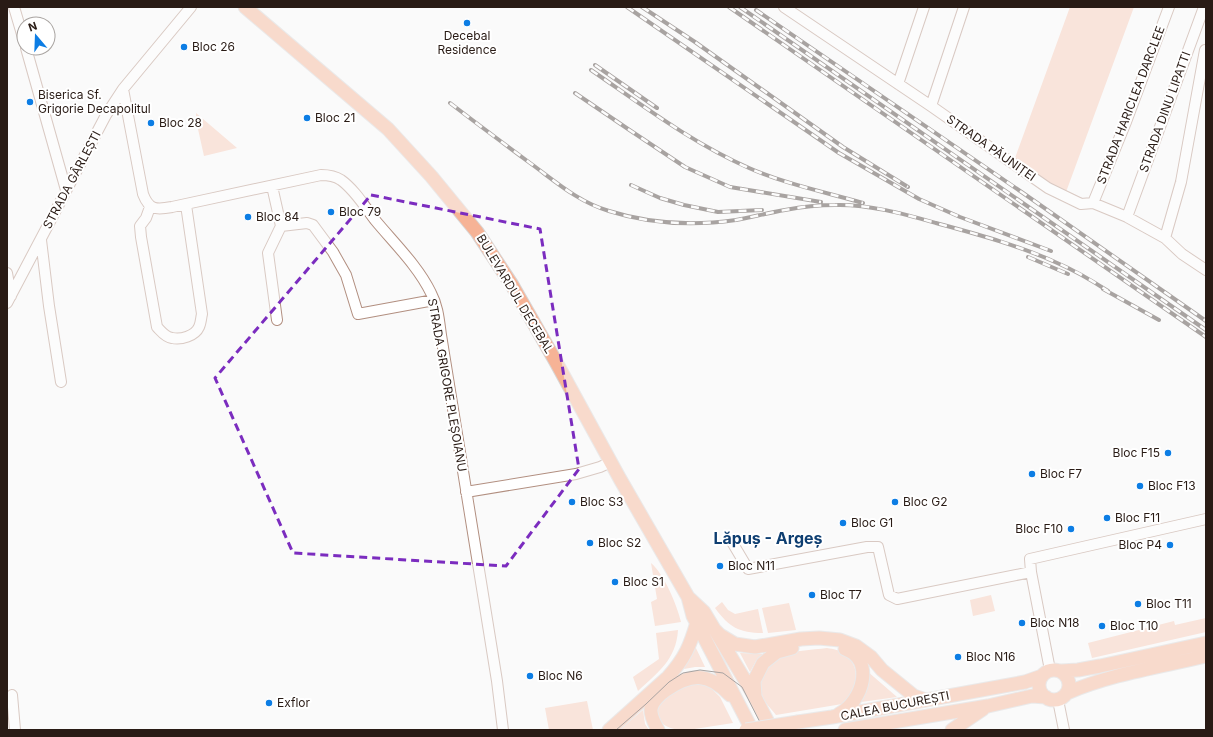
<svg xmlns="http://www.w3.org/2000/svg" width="1213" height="737" font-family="Inter,sans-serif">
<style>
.green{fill:#f8c9b5}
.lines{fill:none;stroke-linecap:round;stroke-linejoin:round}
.minor-casing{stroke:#b28f80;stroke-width:12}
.major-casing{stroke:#d8d6d5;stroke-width:15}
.minor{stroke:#fff;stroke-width:10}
.major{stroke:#f6b396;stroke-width:13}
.tram{stroke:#463a35;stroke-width:1}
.rail-casing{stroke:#463a35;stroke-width:4}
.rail{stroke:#fff;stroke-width:2.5;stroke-dasharray:8;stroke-linecap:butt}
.major-bridge-casing{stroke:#d8d6d5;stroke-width:15;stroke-linecap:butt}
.major-bridge{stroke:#f6b396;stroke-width:13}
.marked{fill:none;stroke:#7b2cbf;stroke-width:3;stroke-dasharray:8 5;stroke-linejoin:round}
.poi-dot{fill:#0c7de4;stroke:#fff;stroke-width:1.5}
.labels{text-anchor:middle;stroke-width:4;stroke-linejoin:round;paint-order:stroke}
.poi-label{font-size:12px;fill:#291b15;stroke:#fff;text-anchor:start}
.street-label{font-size:12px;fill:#291b15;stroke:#fff}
.district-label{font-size:16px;font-weight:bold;fill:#0e3e71;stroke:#fff}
</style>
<rect width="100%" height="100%" fill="#fafafa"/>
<path class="green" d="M1070 7H1134L1066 192 1057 190 1015 158Z
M196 113 237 148 204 156 196 120Z
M651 563C664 574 677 605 681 622L655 626 651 602 657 599Z
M991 595 995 611 973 616 970 600Z
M722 602 728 610 735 614 758 609 763 633C739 633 729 627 715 608Z
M789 603 796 630 768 633 762 608Z
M1206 618V632L1092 658 1088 643 1174 621 1175 625Z
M678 630C676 660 658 672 638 691L633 677 659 659 656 633Z
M694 644 705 667H695L684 669Z
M827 648C833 649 840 650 845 654 863 669 856 690 842 704L776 715C773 711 769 707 766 703 754 685 760 666 779 657 791 650 813 650 827 648Z
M740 653 763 654 756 661 750 672Z
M867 671 897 697 861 702 868 681Z
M706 683 720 697 733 723 688 730C671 730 657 727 657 707L677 686Z
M587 701 593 730H549L545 708Z
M643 710 645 724 649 730H619Z"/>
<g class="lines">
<g class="minor-casing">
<path id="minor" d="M14 7 24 41
M784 7 931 106 1048 188 1081 204 1093 203 1127 217 1165 238 1182 254 1206 270
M26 48 66 190
M898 84 924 7
M123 89 143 194C149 210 156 210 172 207L321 175C328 175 335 176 341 180 355 190 365 207 375 220 394 243 418 266 431 293 438 306 439 321 441 335L497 681 503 730
M931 106 964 7
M272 186 281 226 268 253 277 320
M1093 203 1126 122 1169 7
M150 207 146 218 140 226 141 237 157 327C161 331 165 337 172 338 181 340 195 336 199 327 201 323 201 318 202 314L186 205
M1127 217 1204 7
M281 226 307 223 313 225 333 252 346 275 358 314 434 300
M1165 238 1181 182 1205 50
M41 240 49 306 61 382
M7 273 11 296
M7 303 106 115 123 89 191 7
M466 492 576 474 600 467 611 462
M732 542 748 569 867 547H878L889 595 897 599 1031 572
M1050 670 1031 572 1030 559 1206 519
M12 695 15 730
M1058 700 1064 730"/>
</g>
<g class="major-casing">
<path id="major" d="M245 7 388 129 431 176 477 232 512 285 556 362 620 479 688 597 693 616 752 730
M689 598 704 612 755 697 772 730
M713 628 720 635 735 644 755 647 801 639 819 638 840 640 856 646 871 657 882 670 914 696 926 700
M1039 685a15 15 0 1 1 30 0a15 15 0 1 1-30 0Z
M1061 671 1078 670 1100 666 1206 643
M1067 693C1111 674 1160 667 1206 656
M755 697 754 681 763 663 777 652 792 648
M839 714C863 701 875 660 845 649
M798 722 832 717 1025 682 1042 676
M609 730 668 677C685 658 690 646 697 622
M658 730C655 724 650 716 651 709 652 702 660 694 666 690 691 673 708 672 730 695
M845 730 988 706 1032 696 1046 697
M952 730 983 709"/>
</g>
<use href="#minor" class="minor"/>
<use href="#major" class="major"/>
<path class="tram" d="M616 730 646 704 669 682 683 673 700 670 723 673 742 687 764 730"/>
<g class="rail-casing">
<path id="rail" d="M627 7 839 153 919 199 960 217 1051 251
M642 7 695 42 843 147 908 187
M729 7 1206 337
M740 7 1206 330
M756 10 1023 193 1206 321
M595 65 657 108
M591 70C642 105 692 143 749 168 785 184 825 192 863 203
M575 93 628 129 685 167 730 187 821 202
M450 103C476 123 503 143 530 163 555 181 578 202 609 211 650 224 693 226 736 220 752 217 768 213 785 210 801 207 818 205 835 205 869 204 904 214 936 223 976 234 1018 245 1055 262 1074 270 1091 280 1108 291
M631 185 660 198 684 205 718 212 762 210
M1028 257 1068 274
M1103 289 1159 320"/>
</g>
<use href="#rail" class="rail"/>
<g class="major-bridge-casing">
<path id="major-bridge" d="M746 730 798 722"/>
</g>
<use href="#major-bridge" class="major-bridge"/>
</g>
<path d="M0 0H1213V737H0ZM371 195 540 229 579 469 506 566 293 553 215 378Z" fill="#fafafa" fill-opacity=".55" fill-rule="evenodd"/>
<path class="marked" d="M371 195 540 229 579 469 506 566 293 553 215 378Z"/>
<g class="poi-dot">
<circle cx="467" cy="23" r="4"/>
<circle cx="184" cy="47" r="4"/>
<circle cx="30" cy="102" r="4"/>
<circle cx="307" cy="118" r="4"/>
<circle cx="151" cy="123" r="4"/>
<circle cx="331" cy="212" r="4"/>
<circle cx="248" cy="217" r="4"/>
<circle cx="1168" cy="453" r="4"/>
<circle cx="1032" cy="474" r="4"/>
<circle cx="1140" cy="486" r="4"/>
<circle cx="572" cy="502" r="4"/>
<circle cx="895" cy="502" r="4"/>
<circle cx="1107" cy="518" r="4"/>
<circle cx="843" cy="523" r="4"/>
<circle cx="1071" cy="529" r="4"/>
<circle cx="590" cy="543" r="4"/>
<circle cx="1170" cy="545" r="4"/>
<circle cx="720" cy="566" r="4"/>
<circle cx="615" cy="582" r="4"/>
<circle cx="812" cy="595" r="4"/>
<circle cx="1138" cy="604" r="4"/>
<circle cx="1022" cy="623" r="4"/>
<circle cx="1102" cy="626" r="4"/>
<circle cx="958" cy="657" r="4"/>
<circle cx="530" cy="676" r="4"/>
<circle cx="269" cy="703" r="4"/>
</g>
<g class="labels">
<g class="poi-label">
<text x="467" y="40" text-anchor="middle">Decebal<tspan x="467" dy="14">Residence</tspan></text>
<text x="192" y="51">Bloc 26</text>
<text x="38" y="99">Biserica Sf.<tspan x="38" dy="14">Grigorie Decapolitul</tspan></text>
<text x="315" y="122">Bloc 21</text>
<text x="159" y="127">Bloc 28</text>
<text x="339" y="216">Bloc 79</text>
<text x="256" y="221">Bloc 84</text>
<text x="1160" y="457" text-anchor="end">Bloc F15</text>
<text x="1040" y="478">Bloc F7</text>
<text x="1148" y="490">Bloc F13</text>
<text x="580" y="506">Bloc S3</text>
<text x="903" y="506">Bloc G2</text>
<text x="1115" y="522">Bloc F11</text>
<text x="851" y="527">Bloc G1</text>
<text x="1063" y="533" text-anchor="end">Bloc F10</text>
<text x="598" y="547">Bloc S2</text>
<text x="1162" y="549" text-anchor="end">Bloc P4</text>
<text x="728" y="570">Bloc N11</text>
<text x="623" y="586">Bloc S1</text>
<text x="820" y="599">Bloc T7</text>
<text x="1146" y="608">Bloc T11</text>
<text x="1030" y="627">Bloc N18</text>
<text x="1110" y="630">Bloc T10</text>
<text x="966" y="661">Bloc N16</text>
<text x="538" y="680">Bloc N6</text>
<text x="277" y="707">Exflor</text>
</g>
<g class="street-label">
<text transform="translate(1131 105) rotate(-69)" y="4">STRADA HARICLEA DARCLEE</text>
<text transform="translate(1165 112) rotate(-70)" y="4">STRADA DINU LIPATTI</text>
<text transform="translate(991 148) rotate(35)" y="4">STRADA PĂUNIȚEI</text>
<text transform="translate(72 180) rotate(-62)" y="4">STRADA GÂRLEȘTI</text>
<text transform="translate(515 294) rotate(59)" y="4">BULEVARDUL DECEBAL</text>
<text transform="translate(447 385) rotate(80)" y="4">STRADA GRIGORE PLEȘOIANU</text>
<text transform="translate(895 706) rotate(-11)" y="4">CALEA BUCUREȘTI</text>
</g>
<g class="district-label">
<text x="768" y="544">Lăpuș - Argeș</text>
</g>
</g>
<rect width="1213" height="737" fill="none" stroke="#291b15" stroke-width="16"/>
<g transform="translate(36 36) rotate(341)"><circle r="19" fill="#ffffff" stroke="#a9a4a1"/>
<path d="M0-3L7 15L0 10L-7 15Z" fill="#0c7de4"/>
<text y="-6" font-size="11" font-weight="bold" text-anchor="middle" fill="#291b15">N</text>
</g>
</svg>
